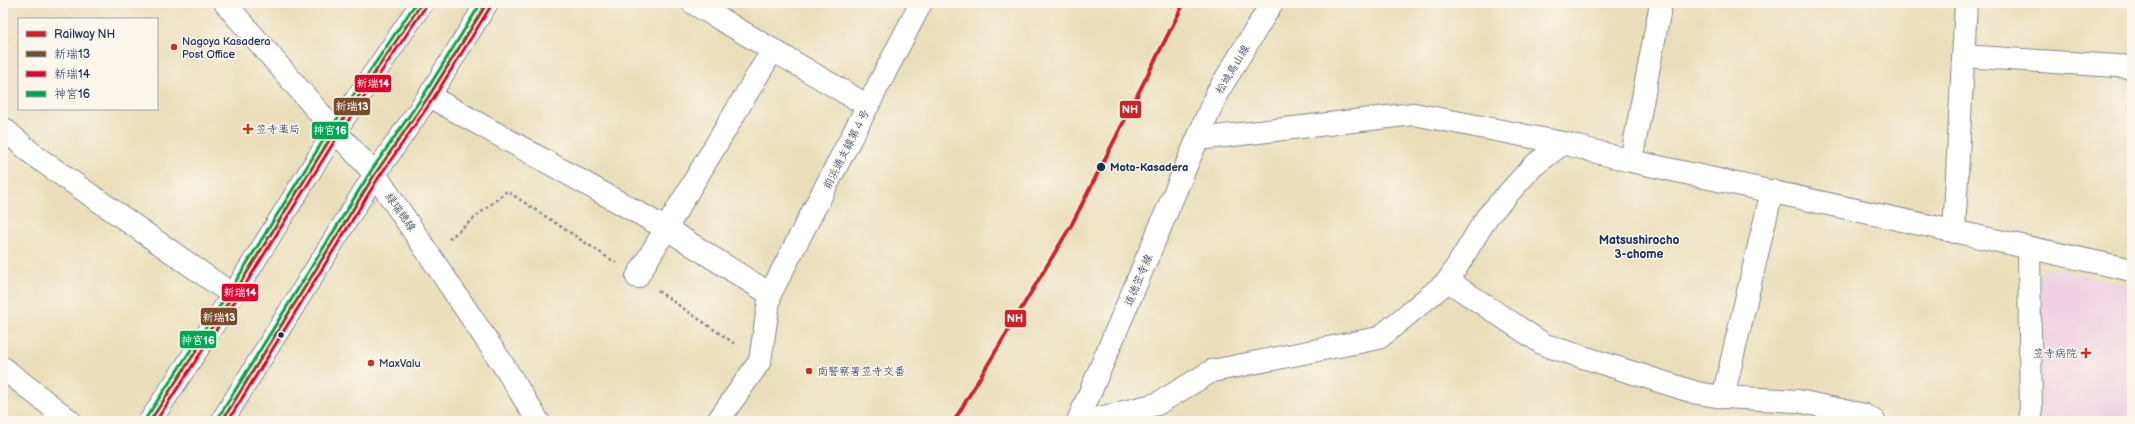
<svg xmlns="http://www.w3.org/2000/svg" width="2135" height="424" font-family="'Balsamiq Sans','Klee One',sans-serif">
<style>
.built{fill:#f1d0e2}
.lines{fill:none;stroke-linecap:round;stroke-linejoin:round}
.minor-casing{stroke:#82878c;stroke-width:24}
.major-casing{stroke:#82878c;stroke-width:24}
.path{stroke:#82878c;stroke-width:2.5;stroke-dasharray:3 3;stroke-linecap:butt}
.minor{stroke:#fff;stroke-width:22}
.major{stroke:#fff;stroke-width:22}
.bus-1-casing{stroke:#fbf7ec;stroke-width:6}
.bus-2-casing{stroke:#fbf7ec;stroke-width:6}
.bus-3-casing{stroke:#fbf7ec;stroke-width:6}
.bus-1{stroke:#7a4b2a;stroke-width:3}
.bus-2{stroke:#e4002b;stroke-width:3}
.bus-3{stroke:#00a651;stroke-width:3}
.rail-1-casing{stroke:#fbf7ec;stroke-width:7}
.rail-1{stroke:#d12027;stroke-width:4}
.poi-dot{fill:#c8321e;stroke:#fbf7ec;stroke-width:1.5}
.stop-dot{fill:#1b2f5e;stroke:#fbf7ec;stroke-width:1.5}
.labels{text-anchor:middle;stroke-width:3;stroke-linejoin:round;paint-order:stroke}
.poi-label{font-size:11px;fill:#1b2f5e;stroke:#fbf7ec;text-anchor:start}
.street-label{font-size:11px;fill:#1b2f5e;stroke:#fbf7ec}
.stop-label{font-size:11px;font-weight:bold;fill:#1b2f5e;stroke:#fbf7ec;text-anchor:start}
.neighbourhood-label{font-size:12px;font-weight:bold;fill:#1b2f5e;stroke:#fbf7ec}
.line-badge{stroke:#fbf7ec;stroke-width:1.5}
.badge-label{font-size:11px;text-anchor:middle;font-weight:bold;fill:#fff}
</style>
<rect width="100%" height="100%" fill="#fbf7ec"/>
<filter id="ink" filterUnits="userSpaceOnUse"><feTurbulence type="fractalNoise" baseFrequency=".025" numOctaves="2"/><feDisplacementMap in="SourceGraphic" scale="8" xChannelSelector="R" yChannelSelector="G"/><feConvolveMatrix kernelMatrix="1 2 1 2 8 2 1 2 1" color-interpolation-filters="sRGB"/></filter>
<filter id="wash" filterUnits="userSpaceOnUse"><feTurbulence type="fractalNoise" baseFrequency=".012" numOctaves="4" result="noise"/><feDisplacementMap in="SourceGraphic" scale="16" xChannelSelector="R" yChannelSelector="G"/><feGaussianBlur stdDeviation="0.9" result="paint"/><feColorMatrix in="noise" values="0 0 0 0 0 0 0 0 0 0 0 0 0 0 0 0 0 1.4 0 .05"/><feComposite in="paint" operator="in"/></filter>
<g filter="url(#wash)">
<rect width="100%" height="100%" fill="#eadfba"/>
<path class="built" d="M2049 267 2132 286V421H2041L2038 278Z"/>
</g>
<g filter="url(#ink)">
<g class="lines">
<g class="minor-casing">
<path id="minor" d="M693 3 868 106
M1963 56 2132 67
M429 96 667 229 770 294
M3 128 35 156 233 295
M1198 139 1414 114 1563 143 1631 161 2132 270
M1631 161 1661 3
M1954 232 1966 3
M2029 248 2031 421
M637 277 772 51
M1448 281 1545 345 1697 393 1723 397 1798 401 1864 415 1874 421
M3 368 70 421
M1723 397 1772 191
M718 421 760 361 770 294 921 3
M1078 421 1217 93 1272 3
M1088 421 1157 404 1212 371 1379 338 1448 281 1487 217 1532 167 1563 143"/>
</g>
<g class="major-casing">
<path id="major" d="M225 3 335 131 375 174 504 366 538 421
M150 421 233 295 335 131 422 3
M222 421 375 174 429 96 487 3"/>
</g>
<path class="path" d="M449 239 507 191 616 263
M658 291 735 344"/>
<use href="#minor" class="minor"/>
<use href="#major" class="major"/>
<g class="bus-1-casing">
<path id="bus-1" d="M150 421 233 295 335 131 422 3
M222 421 375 174 429 96 487 3"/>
</g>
<g class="bus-2-casing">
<path id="bus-2" d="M156 421 237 298 339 134 426 6
M228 421 379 177 433 99 491 6"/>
</g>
<g class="bus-3-casing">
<path id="bus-3" d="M146 418 229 292 331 128 416 3
M218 418 371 171 425 93 481 3"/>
</g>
<use href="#bus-1" class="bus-1"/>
<use href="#bus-2" class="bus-2"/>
<use href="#bus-3" class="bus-3"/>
<g class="rail-1-casing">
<path id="rail-1" d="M954 421 1072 224 1184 3"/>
</g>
<use href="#rail-1" class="rail-1"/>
</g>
</g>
<g class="poi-dot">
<circle cx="174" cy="47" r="4"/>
<path d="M246 123h4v4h4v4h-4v4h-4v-4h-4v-4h4z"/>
<path d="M2084 347h4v4h4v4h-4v4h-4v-4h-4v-4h4z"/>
<circle cx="371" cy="363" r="4"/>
<circle cx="809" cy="371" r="4"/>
</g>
<g class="stop-dot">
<circle cx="1101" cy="167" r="5"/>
<circle cx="281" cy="335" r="3.5"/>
</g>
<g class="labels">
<g class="poi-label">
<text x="182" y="45">Nagoya Kasadera<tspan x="182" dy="13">Post Office</tspan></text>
<text x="256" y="133">笠寺薬局</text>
<text x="2077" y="357" text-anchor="end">笠寺病院</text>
<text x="379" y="367">MaxValu</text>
<text x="817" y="375">南警察署笠寺交番</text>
</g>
<g class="street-label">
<text transform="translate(1232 69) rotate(-59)" y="4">松城鳥山線</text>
<text transform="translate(846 149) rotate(-63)" y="4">前浜通支線第４号</text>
<text transform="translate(401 212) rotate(55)" y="4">緑瑞穂線</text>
<text transform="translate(1138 280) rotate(-67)" y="4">道徳笠寺線</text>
</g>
<g class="stop-label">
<text x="1110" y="171">Moto-Kasadera</text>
</g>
<g class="neighbourhood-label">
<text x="1639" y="244">Matsushirocho<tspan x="1639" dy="14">3-chome</tspan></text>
</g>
</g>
<g class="line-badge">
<rect x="354" y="74" width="38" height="19" rx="4" fill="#e4002b"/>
<rect x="333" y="97" width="38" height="19" rx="4" fill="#7a4b2a"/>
<rect x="1119" y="100" width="23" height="19" rx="4" fill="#d12027"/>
<rect x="311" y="121" width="38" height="19" rx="4" fill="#00a651"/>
<rect x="221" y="283" width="38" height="19" rx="4" fill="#e4002b"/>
<rect x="200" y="307" width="38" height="19" rx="4" fill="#7a4b2a"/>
<rect x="1004" y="309" width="23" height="19" rx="4" fill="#d12027"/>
<rect x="179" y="330" width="38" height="19" rx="4" fill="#00a651"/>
</g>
<g class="badge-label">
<text x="373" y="87">新瑞14</text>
<text x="352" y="110">新瑞13</text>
<text x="1130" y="113">NH</text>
<text x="330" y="134">神宮16</text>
<text x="240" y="296">新瑞14</text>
<text x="219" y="321">新瑞13</text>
<text x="1015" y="322">NH</text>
<text x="198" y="344">神宮16</text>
</g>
<rect width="2135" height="424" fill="none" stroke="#fbf7ec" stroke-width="16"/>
<rect x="18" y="18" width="140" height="92" fill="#fbf7ec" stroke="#a1a7b3"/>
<rect x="26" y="31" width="20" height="6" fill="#d12027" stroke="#a1a7b3"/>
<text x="54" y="38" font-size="12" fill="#1b2f5e">Railway NH</text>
<rect x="26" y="51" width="20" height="6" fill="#7a4b2a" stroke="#a1a7b3"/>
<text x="54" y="58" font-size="12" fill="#1b2f5e">新瑞13</text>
<rect x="26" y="71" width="20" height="6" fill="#e4002b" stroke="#a1a7b3"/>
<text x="54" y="78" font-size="12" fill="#1b2f5e">新瑞14</text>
<rect x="26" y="91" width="20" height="6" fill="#00a651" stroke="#a1a7b3"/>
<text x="54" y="98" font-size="12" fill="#1b2f5e">神宮16</text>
</svg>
